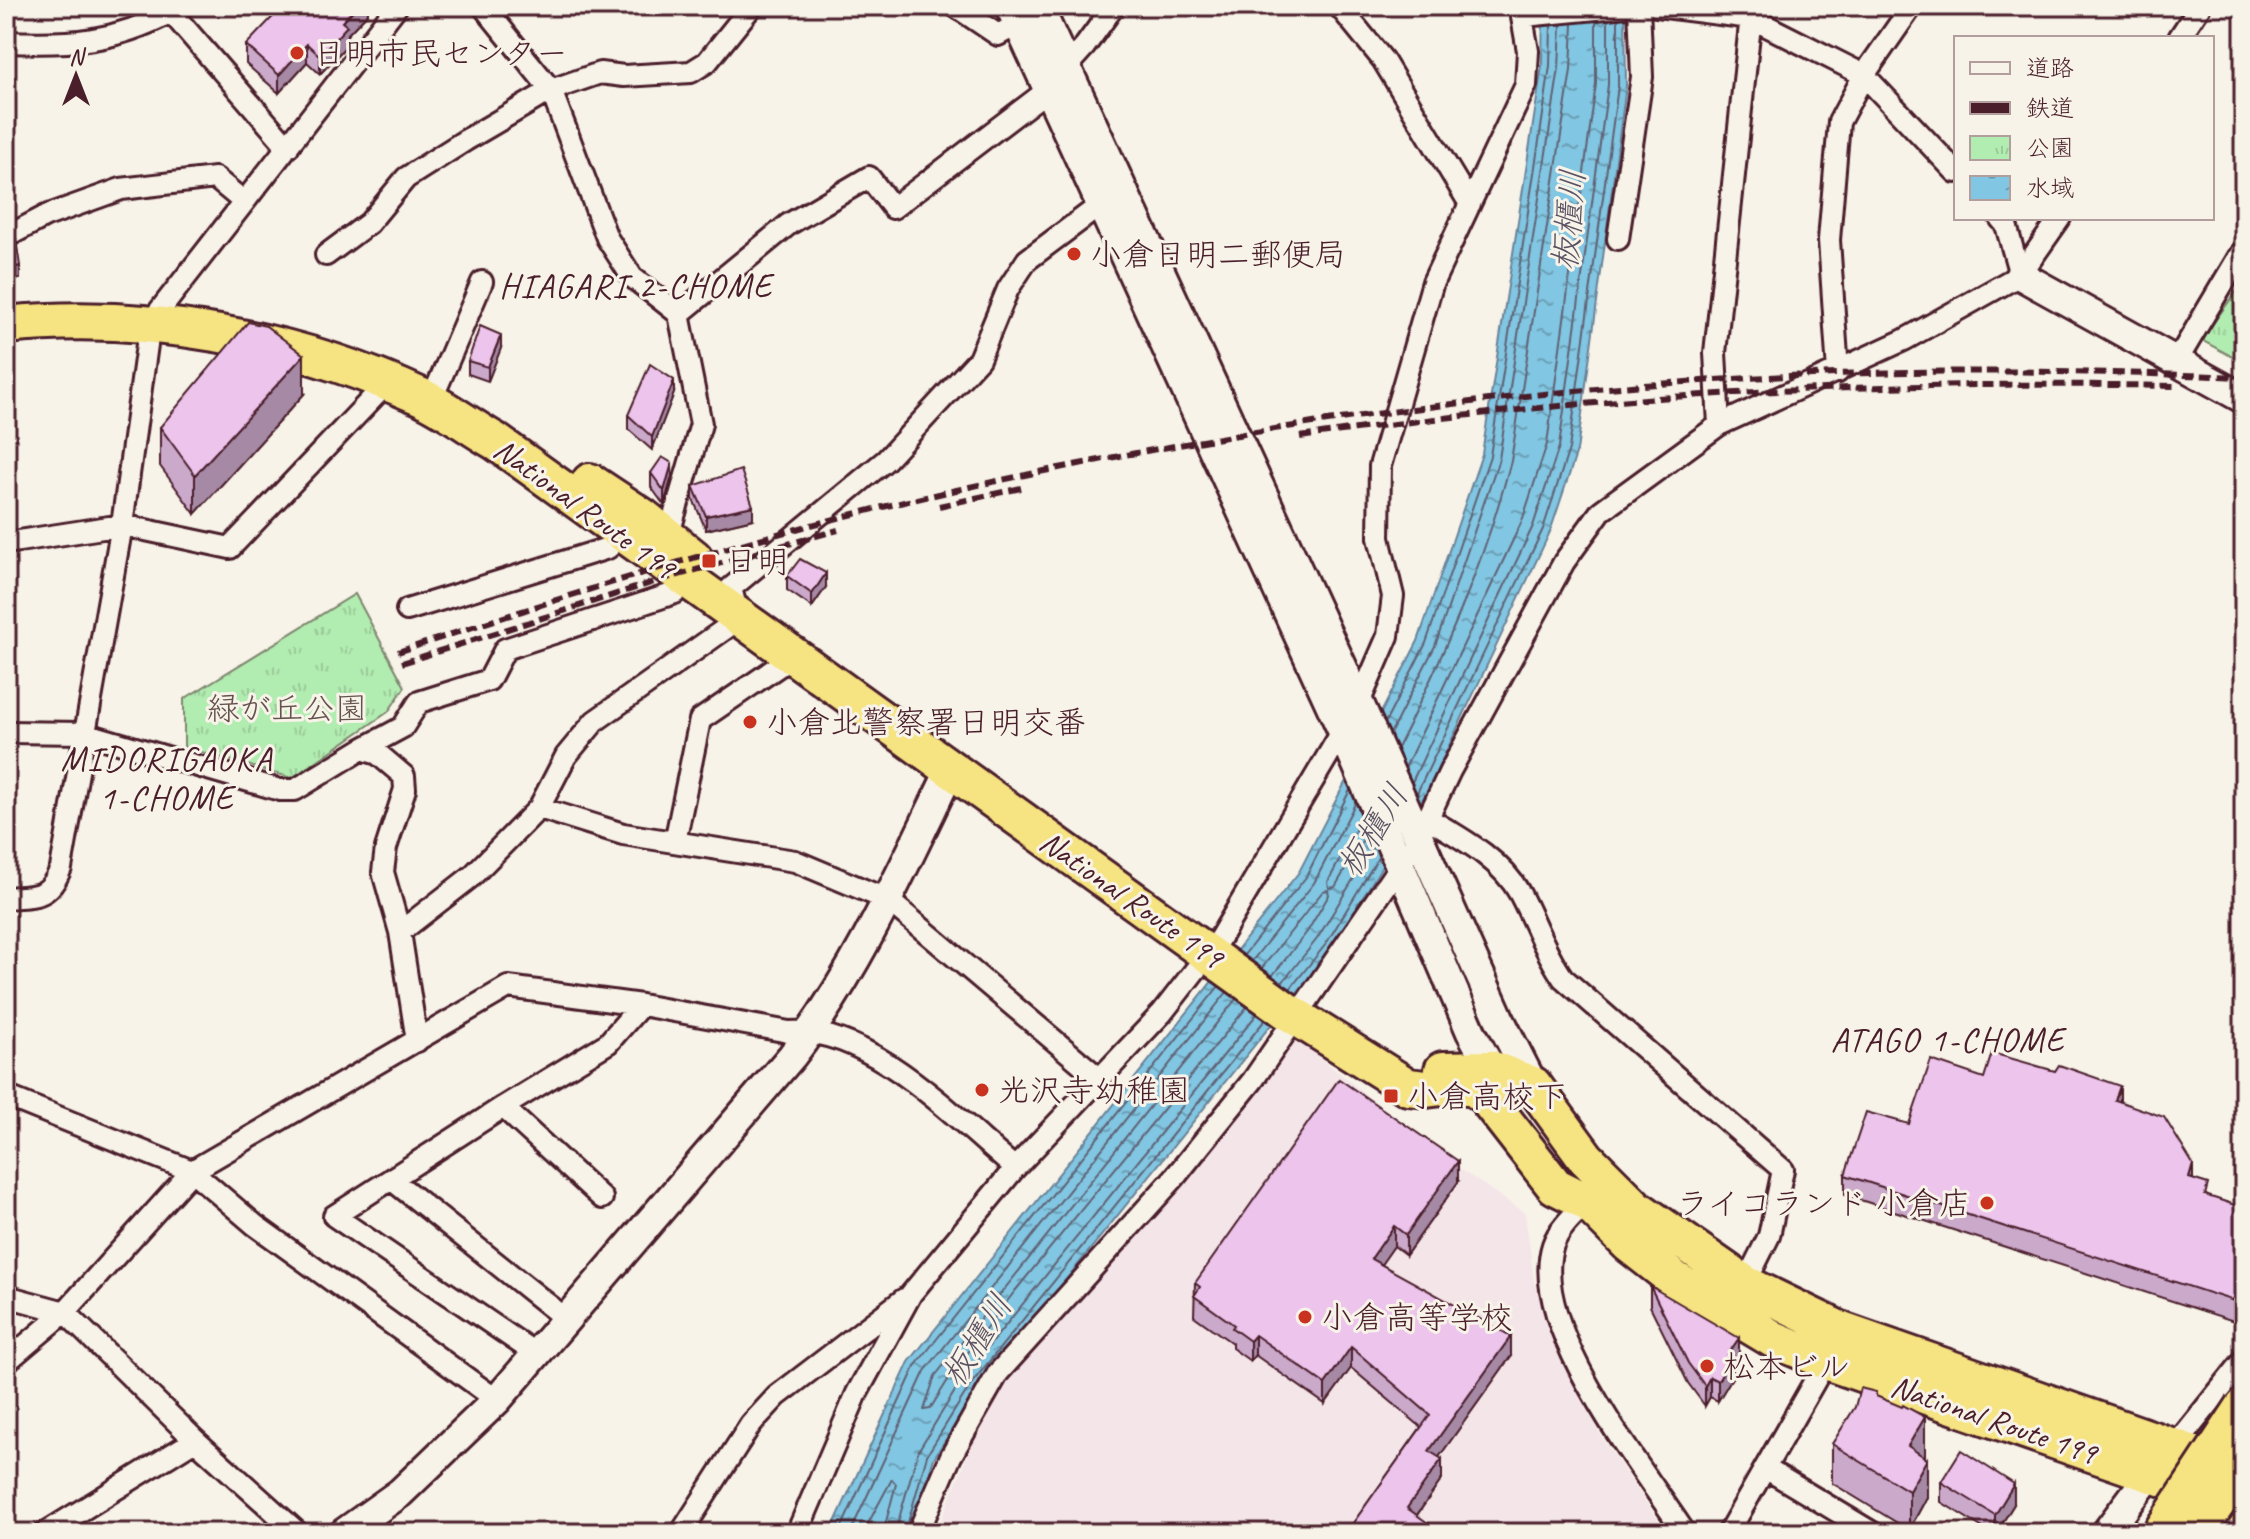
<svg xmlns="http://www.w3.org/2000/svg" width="2250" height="1539" font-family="Caveat,'Klee One',sans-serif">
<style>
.built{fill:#f4e5e9}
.park{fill:url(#park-tufts);stroke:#7e866e;stroke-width:2}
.water{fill:url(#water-ripples);stroke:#6b8399;stroke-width:2}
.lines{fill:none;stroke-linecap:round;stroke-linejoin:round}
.shore{stroke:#606274;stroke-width:2}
.street-casing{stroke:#4a1f2b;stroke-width:26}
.secondary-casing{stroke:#4a1f2b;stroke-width:34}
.highway-casing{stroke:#4a1f2b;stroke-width:42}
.street{stroke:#f7f3e8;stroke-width:20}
.secondary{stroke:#f7f3e8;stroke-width:28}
.highway{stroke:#f6e381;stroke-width:36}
.rail{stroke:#4a1f2b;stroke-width:6;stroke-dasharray:12 6;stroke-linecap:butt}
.highway-bridge-casing{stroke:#4a1f2b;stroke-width:42;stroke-linecap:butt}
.highway-bridge{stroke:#f6e381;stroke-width:36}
.wall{fill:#cba9cb;stroke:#4a1f2b;stroke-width:2}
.shaded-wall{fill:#a589a5;stroke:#4a1f2b;stroke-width:2}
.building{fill:#ecc4ec;stroke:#4a1f2b;stroke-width:2}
.poi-dot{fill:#c8321e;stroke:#f7f3e8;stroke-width:3}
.labels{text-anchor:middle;stroke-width:6;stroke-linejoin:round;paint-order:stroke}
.poi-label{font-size:32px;fill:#4a1f2b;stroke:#f7f3e8;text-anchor:start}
.street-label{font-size:32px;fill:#4a1f2b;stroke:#f7f3e8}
.park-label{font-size:32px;fill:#64524c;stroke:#f7f3e8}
.water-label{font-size:34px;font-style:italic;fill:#5a5162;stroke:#f7f3e8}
.neighbourhood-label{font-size:34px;letter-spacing:2px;fill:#4a1f2b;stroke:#f7f3e8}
</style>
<defs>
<pattern id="park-tufts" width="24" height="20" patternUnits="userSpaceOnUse" patternTransform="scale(2)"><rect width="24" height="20" fill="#b1ecb1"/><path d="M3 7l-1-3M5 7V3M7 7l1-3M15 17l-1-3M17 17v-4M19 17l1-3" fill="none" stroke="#9aca98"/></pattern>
<pattern id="water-ripples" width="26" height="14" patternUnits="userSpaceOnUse" patternTransform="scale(2)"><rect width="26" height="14" fill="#81c6e2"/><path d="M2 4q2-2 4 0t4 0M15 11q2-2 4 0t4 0" fill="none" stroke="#6ca0b7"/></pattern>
</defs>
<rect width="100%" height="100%" fill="#f7f3e8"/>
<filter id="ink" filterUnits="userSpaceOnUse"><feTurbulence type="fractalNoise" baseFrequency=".0125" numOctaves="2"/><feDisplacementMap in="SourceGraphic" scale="16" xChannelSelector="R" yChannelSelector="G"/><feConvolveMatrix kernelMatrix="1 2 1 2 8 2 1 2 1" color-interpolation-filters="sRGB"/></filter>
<g filter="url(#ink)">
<path class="built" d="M1295 1038 1362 1091 1408 1134 1525 1213 1534 1280 1559 1353 1601 1436 1667 1533H936L970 1449 1007 1383Z"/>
<path class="park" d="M2244 281V363L2201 340Z
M355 594 405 687 388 712 292 778 184 747V699Z"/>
<path class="water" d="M1543 6H1625L1626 86 1577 451 1550 532 1429 788 1332 949 978 1389 934 1458 912 1533H830L909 1362 1299 872 1418 641 1482 454 1542 66Z"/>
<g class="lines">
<path class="shore" d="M1385 723 1426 643 1490 456 1541 128 1550 66 1551 25
M1390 734 1435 646 1499 459 1559 68 1561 25
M1397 748C1445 654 1484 563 1511 461L1571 70 1573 23
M1405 768 1522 521 1547 444 1596 84V21
M1412 782 1533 526 1559 447 1608 85V20
M1417 793 1543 529 1569 449 1618 86V19
M1362 817 1328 882 1329 888 1335 887 1368 831
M1244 955 1306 877 1350 790
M1252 961 1314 883 1356 802
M1262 968 1323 891 1328 890 1329 895 1307 932 1272 976
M1282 983 1317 939 1374 845
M1290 989 1326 944 1379 856
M1236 999 935 1376 924 1410 930 1409 953 1372 1015 1291 1247 1007
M839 1533 916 1365 1219 986
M850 1533 925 1371 1227 992
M863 1533 892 1479 896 1484 883 1533
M895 1533 918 1451 963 1378 1257 1014
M905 1533 927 1455 971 1384 1265 1020"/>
<g class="street-casing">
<path id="street" d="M483 6 551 90 607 238 632 277 679 314 701 424 668 537
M955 6 998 35 1018 24
M1339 6 1383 60 1470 204
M1657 6 1751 18 1864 75 1956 172
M1524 16 1627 6
M2179 38 2200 6
M6 42C69 45 115 42 171 12L288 147
M2000 218 2006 225 2020 275
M6 237 46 216 121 189 215 178 244 202
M1618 239 1642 77 1639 6
M326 255 369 223 406 178 466 140 551 90 600 73 624 76 691 72 707 62 752 6
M679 314 789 224 869 177 893 208 1040 96 1085 46 1114 6
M2175 364 2244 248
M1838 372 1829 240 1839 122 1864 75 1912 6
M437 387 482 282
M1719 425 1904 340 2020 275 2060 218
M6 543 122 525 230 548 386 384
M407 610 608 548 630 529
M6 732 84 733 280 790H295L362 749 378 754 404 776 405 789 386 848 383 872 400 932 417 1041
M362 749 403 727 419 702 489 680 505 649 675 593
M539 808 623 834 795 861 888 900 1101 1080
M1429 819C1461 838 1501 859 1520 894 1535 922 1544 951 1563 978L1783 1170 1769 1236 1745 1284
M675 842 700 720 792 657
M6 898C37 896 49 898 61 868L122 525 150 323 397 6
M400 932 472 876 539 808 566 756 595 721 739 619 731 588 886 460 979 359 1008 289 1027 260 1111 197
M6 1096 192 1171 255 1225 497 1400
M503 1107 608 1043 641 1005
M391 1179 566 1319
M1587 1202C1574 1215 1559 1228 1553 1245 1527 1324 1643 1469 1685 1533
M6 1296 65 1312 195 1440 298 1533
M536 1354 334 1216 503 1107 602 1198
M6 1362 65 1312 192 1171 508 987 641 1005 789 1032C870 1026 956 1119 1015 1168
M2170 1452 2244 1360
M1765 1468 1873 1533
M45 1533 195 1440
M681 1533 751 1424 777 1396 904 1299
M797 1533 857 1393 911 1294 1015 1168 1162 1013 1218 941 1359 703 1388 636 1393 596 1379 538 1380 466 1433 282 1526 85 1528 51 1520 6
M918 1533 951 1456 998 1373 1174 1178 1253 1080 1418 839 1450 771 1564 562 1601 511 1719 425 1715 353 1752 6
M1728 1533 1829 1356"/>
</g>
<g class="secondary-casing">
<path id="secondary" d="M1010 6 1343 732 1471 1032 1491 1069
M1038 6 1359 703 1499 1018 1533 1085
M2020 275 2244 399
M344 1533 400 1493 497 1400 792 1056C858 970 903 868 950 771
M2106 1533 2151 1473
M2232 1533 2244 1519"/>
</g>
<g class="highway-casing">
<path id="highway" d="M6 325C147 311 293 338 422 397 447 409 471 427 495 441L1287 1011 1408 1087 1426 1089 1458 1085 1474 1088 1485 1096 1555 1186 1587 1202 1629 1244 1675 1280 1773 1339 1826 1361 2244 1506
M590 482 643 517 694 558
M1443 1070 1491 1069 1533 1085 1586 1158 1636 1208 1745 1284 1842 1331 2236 1469"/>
</g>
<use href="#street" class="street"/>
<use href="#secondary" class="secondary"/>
<use href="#highway" class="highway"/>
<path class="rail" d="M1300 437C1590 394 1881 380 2174 386
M939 506 1021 488
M398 652C565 596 733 542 904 502 1210 430 1524 385 1838 374 1974 369 2109 372 2244 377
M402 663 657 581 838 530"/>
<g class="highway-bridge-casing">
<path id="highway-bridge" d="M2161 1533 2244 1407
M2196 1533 2244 1464"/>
</g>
<use href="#highway-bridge" class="highway-bridge"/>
</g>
<path class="wall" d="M368 6V13L347 35V45L320 74 307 62 279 93 246 64V45Z
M2152 6H2169L2164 14Z
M501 348 488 381 468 374V361Z
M674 393 652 450 628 429V415Z
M304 394 195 514 160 466V427Z
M651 473 672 476 664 505 651 487Z
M693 486 753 519 706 530 693 499Z
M787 576 826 587 812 607 787 590Z
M1984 1078 2120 1102 2208 1197 2244 1208V1309L2240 1323 1845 1195V1175L1909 1124Z
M1458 1182 1406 1255 1394 1246 1381 1264 1511 1356 1439 1457 1442 1479 1417 1515 1346 1533 1421 1427 1351 1368 1325 1404 1255 1355 1250 1361 1232 1348V1343L1194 1316 1195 1283Z
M1650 1286 1739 1358 1733 1367V1376L1718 1401 1710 1397 1705 1406 1688 1383 1650 1306Z
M1876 1396 1925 1456 1927 1497 1909 1530 1832 1483V1444Z
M1941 1482 2014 1504 1996 1533H1991L1941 1502Z"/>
<path class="shaded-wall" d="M357 6H368V13L347 35V45L320 74V56L342 22Z
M307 44V62L279 93V75Z
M20 266V279L6 282V269Z
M501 335V348L488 381V367Z
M304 355V394L195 514V475Z
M674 380V393L652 450V437Z
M672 463V476L664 505V491Z
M753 506V519L706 530V516Z
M826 573V587L812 607V594Z
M2120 1086V1106L2115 1100Z
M1458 1161V1182L1406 1255V1235Z
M2193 1164V1184L2189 1178Z
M1394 1226V1246L1371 1279V1259Z
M2244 1289V1309L2240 1323V1303Z
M1255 1335V1355L1250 1361V1341Z
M1511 1336V1356L1429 1471V1451Z
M1739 1338V1358L1733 1367V1376L1718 1401V1381L1728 1354Z
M1351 1347V1368L1325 1404V1384Z
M1710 1377V1397L1705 1406V1386Z
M1925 1417V1456L1908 1485V1446Z
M1442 1459V1479L1407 1529V1508Z
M1927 1459V1497L1909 1530V1491Z
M2014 1484V1504L1996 1533H1995V1515Z"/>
<path class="building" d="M283 6H357L342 22 347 26 320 56 307 44 279 75 246 45Z
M16 239 20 266 6 269V243Z
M248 322 266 326 304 355 195 475 160 427Z
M480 326 501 335 488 367 468 361Z
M650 364 674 380 652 437 628 415Z
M662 457 672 463 664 491 651 473Z
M741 470 753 506 706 516 693 486Z
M800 559 826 573 812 594 787 576Z
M1992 1053 2055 1071 2059 1065 2120 1086 2115 1100 2164 1117 2193 1164 2189 1178 2208 1184 2205 1195 2244 1208V1289L2240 1303 1845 1175 1866 1112 1909 1124 1931 1060 1984 1078Z
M1339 1079 1458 1161 1406 1235 1394 1226 1371 1259 1511 1336 1429 1451 1442 1459 1407 1508 1442 1533H1346L1430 1415 1351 1347 1325 1384 1255 1335 1250 1341 1232 1328 1234 1325 1194 1296 1200 1287 1195 1283Z
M1650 1286 1739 1338 1728 1354 1733 1356 1718 1381 1710 1377 1705 1386 1688 1363Z
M1860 1388 1876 1392V1396L1902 1407 1903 1405 1925 1417 1908 1446 1927 1459 1909 1491 1832 1444 1855 1407Z
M1961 1450 2014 1484 1995 1515 1941 1482Z"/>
</g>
<g class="poi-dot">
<circle cx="297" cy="53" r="8"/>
<circle cx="1074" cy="254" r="8"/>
<rect x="701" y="553" width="16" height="16" rx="4"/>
<circle cx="750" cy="722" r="8"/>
<circle cx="982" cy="1090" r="8"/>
<rect x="1383" y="1088" width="16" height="16" rx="4"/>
<circle cx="1987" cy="1203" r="8"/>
<circle cx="1305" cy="1317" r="8"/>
<circle cx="1707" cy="1366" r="8"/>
</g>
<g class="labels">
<g class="poi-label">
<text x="313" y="64">日明市民センター</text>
<text x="1090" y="265">小倉日明二郵便局</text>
<text x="725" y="572">日明</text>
<text x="766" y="733">小倉北警察署日明交番</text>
<text x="998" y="1101">光沢寺幼稚園</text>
<text x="1407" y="1107">小倉高校下</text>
<text x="1971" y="1214" text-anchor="end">ライコランド 小倉店</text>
<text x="1321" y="1328">小倉高等学校</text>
<text x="1723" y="1377">松本ビル</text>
</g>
<g class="street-label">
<text transform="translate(585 508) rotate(36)" y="11">National Route 199</text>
<text transform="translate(1132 899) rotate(35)" y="11">National Route 199</text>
<text transform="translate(1994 1419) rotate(19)" y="11">National Route 199</text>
</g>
<g class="park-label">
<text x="287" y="719">緑が丘公園</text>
</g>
<g class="water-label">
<text transform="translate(1568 220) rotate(-85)" y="12">板櫃川</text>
<text transform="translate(1372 830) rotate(-58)" y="12">板櫃川</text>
<text transform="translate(976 1340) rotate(-58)" y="12">板櫃川</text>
</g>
<g class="neighbourhood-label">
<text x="636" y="297">HIAGARI 2-CHOME</text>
<text x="167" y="770">MIDORIGAOKA<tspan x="167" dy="39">1-CHOME</tspan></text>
<text x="1948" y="1051">ATAGO 1-CHOME</text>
</g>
</g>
<rect width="2250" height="1539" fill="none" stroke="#f7f3e8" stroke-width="32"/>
<rect x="16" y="16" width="2218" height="1507" fill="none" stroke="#4a1f2b" stroke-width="3" filter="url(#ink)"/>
<rect x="1954" y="36" width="260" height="184" fill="#f7f3e8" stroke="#b29e9c" stroke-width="2"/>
<rect x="1970" y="62" width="40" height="12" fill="#f7f3e8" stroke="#b29e9c" stroke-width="2"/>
<text x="2026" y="76" font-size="24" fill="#4a1f2b">道路</text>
<rect x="1970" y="102" width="40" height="12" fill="#4a1f2b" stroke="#b29e9c" stroke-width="2"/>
<text x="2026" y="116" font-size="24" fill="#4a1f2b">鉄道</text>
<rect x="1970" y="136" width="40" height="24" fill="url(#park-tufts)" stroke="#b29e9c" stroke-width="2"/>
<text x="2026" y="156" font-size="24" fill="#4a1f2b">公園</text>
<rect x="1970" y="176" width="40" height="24" fill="url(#water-ripples)" stroke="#b29e9c" stroke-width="2"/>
<text x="2026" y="196" font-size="24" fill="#4a1f2b">水域</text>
<g transform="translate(76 76)" stroke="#f7f3e8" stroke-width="6" paint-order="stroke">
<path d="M0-6L14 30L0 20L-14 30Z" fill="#4a1f2b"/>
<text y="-12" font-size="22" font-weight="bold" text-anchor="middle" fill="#4a1f2b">N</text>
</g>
</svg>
